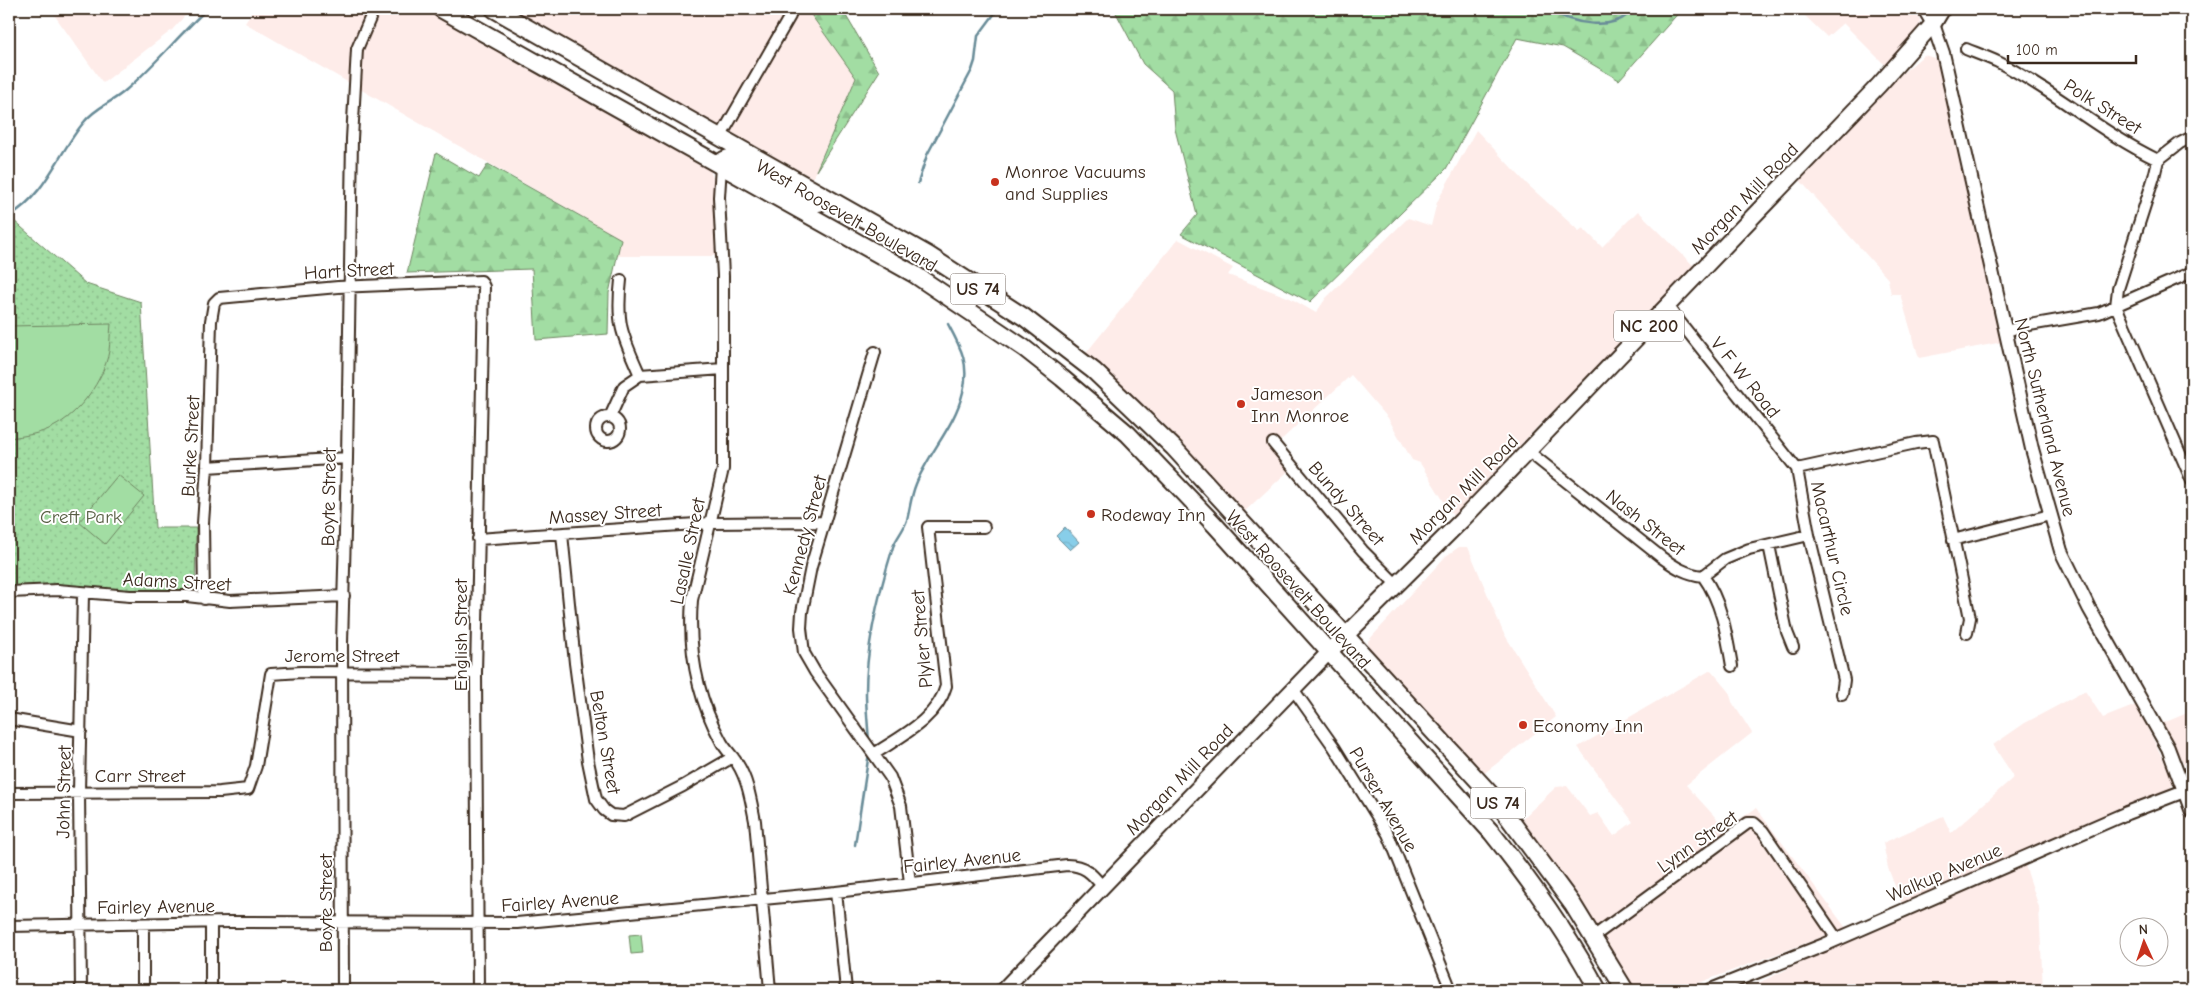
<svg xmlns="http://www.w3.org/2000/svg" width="2201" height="999" font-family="'Comic Neue',sans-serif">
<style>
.built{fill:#feece9}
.forest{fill:url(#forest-firs);stroke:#6e8460}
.park{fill:url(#park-dots);stroke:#6e8460}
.pitch{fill:#a2dda3;stroke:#6e8460}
.water{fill:url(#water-waves);stroke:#698c98}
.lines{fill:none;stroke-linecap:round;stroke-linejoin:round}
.stream{stroke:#698c98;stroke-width:2.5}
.minor-casing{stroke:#3b2a1e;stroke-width:14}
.tertiary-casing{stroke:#3b2a1e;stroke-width:16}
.secondary-casing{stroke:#3b2a1e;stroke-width:18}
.primary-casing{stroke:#3b2a1e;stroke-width:19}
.trunk-casing{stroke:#3b2a1e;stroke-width:20}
.minor{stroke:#fff;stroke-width:10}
.tertiary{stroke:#fff;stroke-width:12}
.secondary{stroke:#fff;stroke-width:14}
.primary{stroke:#fff;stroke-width:15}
.trunk{stroke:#fff;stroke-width:16}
.poi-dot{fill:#c8321e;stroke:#fff;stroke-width:2}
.labels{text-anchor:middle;stroke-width:4;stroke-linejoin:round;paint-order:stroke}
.shield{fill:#fff;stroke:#766a62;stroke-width:1}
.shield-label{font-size:18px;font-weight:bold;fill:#3b2a1e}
.street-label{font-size:19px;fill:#3b2a1e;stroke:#fff}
.poi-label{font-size:19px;fill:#3b2a1e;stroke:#fff;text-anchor:start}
.park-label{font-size:19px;fill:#5a6046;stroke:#fff}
</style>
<defs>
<pattern id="forest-firs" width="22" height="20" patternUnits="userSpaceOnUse" patternTransform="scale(1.25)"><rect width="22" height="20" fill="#a2dda3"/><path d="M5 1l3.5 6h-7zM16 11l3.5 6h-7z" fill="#8cbe8c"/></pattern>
<pattern id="park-dots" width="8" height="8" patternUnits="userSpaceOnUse" patternTransform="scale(1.25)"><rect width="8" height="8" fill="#a2dda3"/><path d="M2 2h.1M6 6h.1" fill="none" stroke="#8cbe8c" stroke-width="1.8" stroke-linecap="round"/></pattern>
<pattern id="water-waves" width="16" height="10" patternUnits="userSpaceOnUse" patternTransform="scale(1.25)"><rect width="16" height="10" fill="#88cee9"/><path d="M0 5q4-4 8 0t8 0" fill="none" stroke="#76b1c7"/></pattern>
</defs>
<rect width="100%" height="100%" fill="#fff"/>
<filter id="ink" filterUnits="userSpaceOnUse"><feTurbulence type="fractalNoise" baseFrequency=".02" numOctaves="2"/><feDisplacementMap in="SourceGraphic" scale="10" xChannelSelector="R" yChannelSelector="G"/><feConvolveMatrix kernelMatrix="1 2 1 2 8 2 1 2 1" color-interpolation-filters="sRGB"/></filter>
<g filter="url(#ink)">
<path class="built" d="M50 9H191L172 30 103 83Z
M254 9H426L710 171 713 178 716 256H618L621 239 245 23Z
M510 9H807L856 78 813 178Z
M1798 9H1914L1920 20 1919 30 1887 67 1843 23 1827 37Z
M1924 55 1935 58 1940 63 2003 342 1919 358 1900 294H1891L1888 279 1798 178 1884 89Z
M1476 130 1528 185 1579 231 1583 228 1602 247 1638 211 1697 269 1540 424 1453 516 1420 463 1412 460 1388 418 1351 375 1279 442 1296 464 1245 511 1160 420 1129 395 1086 353 1178 239 1233 268 1228 275 1290 298 1316 313 1326 298 1408 218 1431 226 1437 202Z
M1459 547H1468L1503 632 1556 717 1482 775 1368 647V641L1446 556Z
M1711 670 1729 691 1732 702 1752 733 1686 785 1726 829 1756 808 1846 928 1680 990H1631L1520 821 1556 787 1567 786 1590 816 1598 813 1614 836 1633 822 1578 747Z
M2085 691 2103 718 2136 705 2174 781 2170 789 2163 797 1941 890 1902 904 1888 868 1883 843 1943 816 1951 833 2014 777 1993 745 2025 723Z
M2192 711V776L2190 775 2161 724Z
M2025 865 2039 907 2043 990H1757L1754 985 1821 953Z"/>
<path class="forest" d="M807 9H842L879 72 816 171 856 78Z
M1114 9H1682L1619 80 1563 47 1517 38 1446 169 1310 302 1181 234 1197 215 1175 129 1172 90 1143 64Z
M436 153 479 178 488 164 621 239 609 293 608 334 536 340 532 269 407 273Z"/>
<path class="park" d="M13 220 86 284 141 302 155 528H196L195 591 9 587V223Z"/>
<path class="pitch" d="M111 324C110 333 110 343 109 351 104 380 79 414 53 427 40 434 24 436 9 438V326Z
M118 475 144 496 105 544 79 522Z
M641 934 643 953 631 954 629 935Z"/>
<path class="water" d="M1065 527 1079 542 1070 550 1056 536Z"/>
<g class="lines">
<path class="stream" d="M1550 9C1568 24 1618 33 1632 9
M918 183 927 155 972 70 975 61 978 36 998 9
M9 216C46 195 58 153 84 122 96 107 113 102 126 90 155 65 179 35 207 9
M869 742C868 726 866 709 866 693 866 645 879 592 893 547 896 538 904 530 907 520 910 508 911 496 916 484 929 452 955 426 963 392 970 364 961 348 948 324
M855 845 869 753"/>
<g class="minor-casing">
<path id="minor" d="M1966 49C1976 53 1987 57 1998 62 2054 90 2101 133 2158 160L2180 143 2192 137
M721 136 790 16
M2158 160 2154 177 2118 289 2116 306 2192 481
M721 166 719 197 723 276V469L692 600C688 650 697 697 721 741 725 749 732 755 737 763 748 780 751 801 755 821L770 990
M621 280C616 324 622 335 640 375
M1668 307 1797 469 1809 535 1844 680 1842 694
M2006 331 2024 326 2099 313 2192 272
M875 352 811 567 802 612 801 628 804 653 815 672 890 777 901 806 910 883
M596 429a12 12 0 1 1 24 0a12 12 0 1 1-24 0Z
M610 417 624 386 640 375 723 369
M1273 443 1363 551 1396 584
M1529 452 1661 557C1675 567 1686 574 1703 576L1725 559 1749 549 1809 535
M207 467 347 458
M1797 469 1916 443 1933 441 1970 618 1967 633
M562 534 575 663 588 761 596 799 604 810 611 815 624 816 683 786 733 757
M478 539 710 523 824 522
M1953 540 2050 515
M1769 545 1787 632 1793 647
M1703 576C1722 602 1727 636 1732 666
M9 592 57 590 130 596H187L230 601 344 596
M204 599 203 523 207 467 211 321 214 303 219 298 338 287 481 281 484 287 476 673 478 990
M1293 689 1334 747 1388 834 1451 990
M9 719 81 731
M874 754C901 736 937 719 946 686L928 527H984
M9 793 220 792 248 789 256 766 271 674 301 672 476 673
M836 892 846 990
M211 923V990
M143 924V990
M9 926 229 922 517 923 836 892 1067 865C1085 865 1092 874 1103 887
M1593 937 1748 823H1754L1763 831 1837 939
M81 990 79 792 83 594
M343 990 342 643 347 458 352 139 357 49 374 9"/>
</g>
<g class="tertiary-casing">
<path id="tertiary" d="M1924 9 1933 24 1943 53 2032 449 2061 551 2089 608 2168 748 2192 812
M1711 990 1824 945 2127 813 2192 788"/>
</g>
<g class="secondary-casing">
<path id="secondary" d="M1003 990 1329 652"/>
</g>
<g class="primary-casing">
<path id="primary" d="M1329 652 1461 521 1879 85 1933 24 1942 9"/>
</g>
<g class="trunk-casing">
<path id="trunk" d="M441 9 914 274 1024 348 1062 378 1128 434 1215 525 1492 833C1532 883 1568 934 1598 990
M494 9 928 255 1024 317 1094 371 1174 448 1494 798 1573 905 1625 990
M721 166 724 160 729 158 734 160 819 203"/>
</g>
<use href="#minor" class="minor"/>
<use href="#tertiary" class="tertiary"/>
<use href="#secondary" class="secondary"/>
<use href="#primary" class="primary"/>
<use href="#trunk" class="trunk"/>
</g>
</g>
<g class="poi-dot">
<circle cx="995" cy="182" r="5"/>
<circle cx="1241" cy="404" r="5"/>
<circle cx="1091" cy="514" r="5"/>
<circle cx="1523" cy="725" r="5"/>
</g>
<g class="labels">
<g class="shield">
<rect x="950.5" y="273.5" width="55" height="31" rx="4"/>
<rect x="1614" y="310.5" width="70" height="31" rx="4"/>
<rect x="1470.5" y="787.5" width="55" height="31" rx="4"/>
</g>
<g class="shield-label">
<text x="978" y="295">US 74</text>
<text x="1649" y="332">NC 200</text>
<text x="1498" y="809">US 74</text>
</g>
<g class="street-label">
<text transform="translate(2103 106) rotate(32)" y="7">Polk Street</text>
<text transform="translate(1744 198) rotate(-46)" y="7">Morgan Mill Road</text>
<text transform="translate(847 215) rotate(30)" y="7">West Roosevelt Boulevard</text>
<text transform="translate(349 270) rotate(-3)" y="7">Hart Street</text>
<text transform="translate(1746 377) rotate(51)" y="7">V F W Road</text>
<text transform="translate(2046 417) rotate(76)" y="7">North Sutherland Avenue</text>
<text transform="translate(190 446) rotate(-87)" y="7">Burke Street</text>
<text transform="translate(1463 489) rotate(-45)" y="7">Morgan Mill Road</text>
<text transform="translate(328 497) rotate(-89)" y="7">Boyte Street</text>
<text transform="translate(1347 503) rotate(49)" y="7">Bundy Street</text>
<text transform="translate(605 513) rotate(-4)" y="7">Massey Street</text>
<text transform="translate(1646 522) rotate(38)" y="7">Nash Street</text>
<text transform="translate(804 535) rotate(-75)" y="7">Kennedy Street</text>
<text transform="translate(1833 548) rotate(77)" y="7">Macarthur Circle</text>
<text transform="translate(687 551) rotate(-78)" y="7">Lasalle Street</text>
<text transform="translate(177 581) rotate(3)" y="7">Adams Street</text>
<text transform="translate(1299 589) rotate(48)" y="7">West Roosevelt Boulevard</text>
<text transform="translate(460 635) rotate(-90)" y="7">English Street</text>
<text transform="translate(921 639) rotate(-95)" y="7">Plyler Street</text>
<text x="342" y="662">Jerome Street</text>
<text transform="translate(606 742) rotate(80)" y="7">Belton Street</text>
<text x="140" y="782">Carr Street</text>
<text transform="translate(1179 779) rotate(-46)" y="7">Morgan Mill Road</text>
<text transform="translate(63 792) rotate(-89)" y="7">John Street</text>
<text transform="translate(1384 799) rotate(60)" y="7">Purser Avenue</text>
<text transform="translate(1697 841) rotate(-35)" y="7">Lynn Street</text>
<text transform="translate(962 860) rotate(-6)" y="7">Fairley Avenue</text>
<text transform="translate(1944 872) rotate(-23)" y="7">Walkup Avenue</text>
<text transform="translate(560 901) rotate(-4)" y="7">Fairley Avenue</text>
<text transform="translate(325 903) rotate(-90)" y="7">Boyte Street</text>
<text transform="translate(156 906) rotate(-1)" y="7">Fairley Avenue</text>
</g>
<g class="poi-label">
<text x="1005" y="178">Monroe Vacuums<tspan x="1005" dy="22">and Supplies</tspan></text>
<text x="1251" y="400">Jameson<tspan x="1251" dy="22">Inn Monroe</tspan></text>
<text x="1101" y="521">Rodeway Inn</text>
<text x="1533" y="732">Economy Inn</text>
</g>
<g class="park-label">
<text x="81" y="523">Creft Park</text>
</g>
</g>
<rect width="2201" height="999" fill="none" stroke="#fff" stroke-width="30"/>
<rect x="15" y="15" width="2171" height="969" fill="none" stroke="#3b2a1e" stroke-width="2" filter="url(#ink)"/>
<g transform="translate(2144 942) rotate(357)"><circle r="24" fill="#ffffff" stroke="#b1aaa5"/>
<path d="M0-4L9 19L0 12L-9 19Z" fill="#c8321e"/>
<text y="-8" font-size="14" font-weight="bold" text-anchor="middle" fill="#3b2a1e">N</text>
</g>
<path d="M2008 55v8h128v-8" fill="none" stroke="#3b2a1e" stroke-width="2.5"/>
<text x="2016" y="55" font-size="15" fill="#3b2a1e" stroke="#ffffff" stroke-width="4" paint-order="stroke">100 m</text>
</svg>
